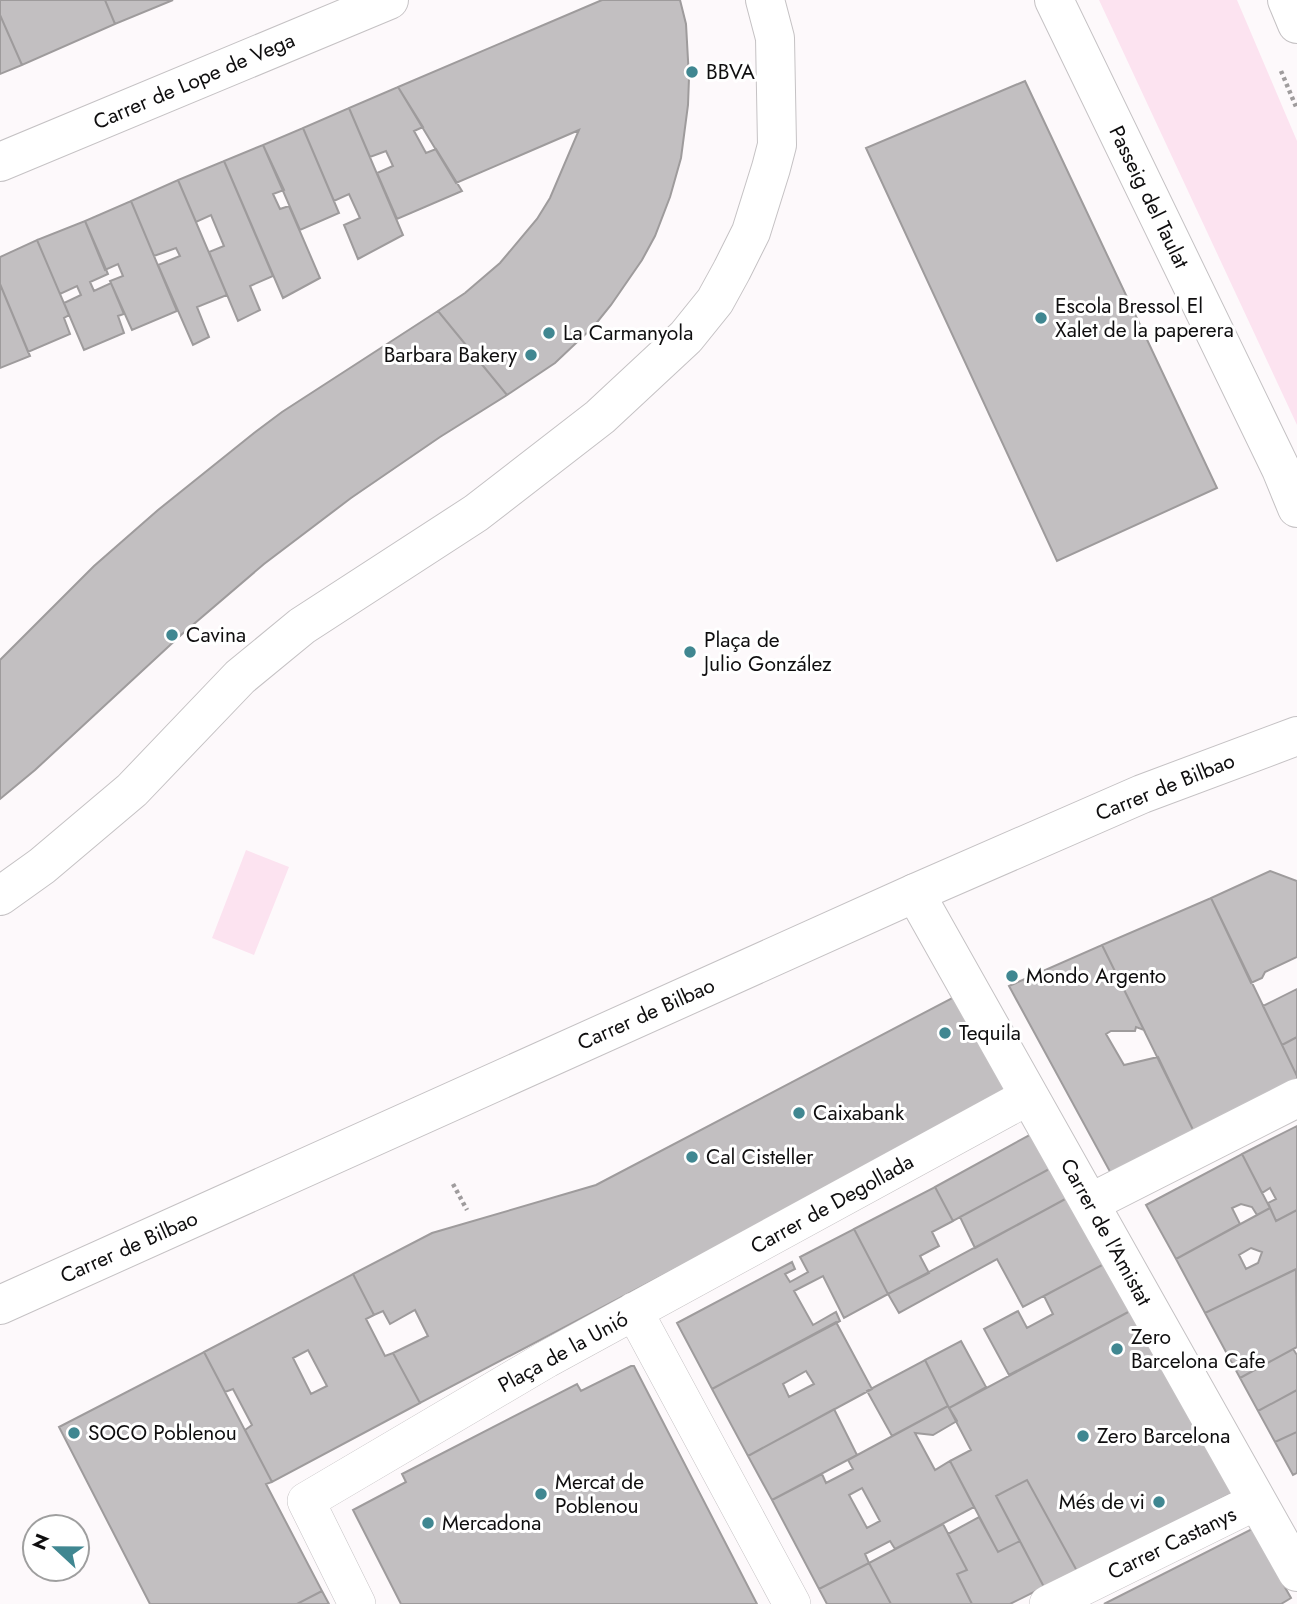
<svg xmlns="http://www.w3.org/2000/svg" width="1297" height="1604" font-family="Jost,sans-serif">
<style>
.green{fill:#fce3f0}
.building{fill:#c2bfc1;stroke:#9e9b9c;stroke-width:2;fill-rule:evenodd}
.lines{fill:none;stroke-linecap:round;stroke-linejoin:round}
.pedestrian-casing{stroke:#c5c2c4;stroke-width:38}
.minor-casing{stroke:#c5c2c4;stroke-width:40}
.tertiary-casing{stroke:#c5c2c4;stroke-width:40}
.secondary-casing{stroke:#c5c2c4;stroke-width:40}
.path{stroke:#9f9c9d;stroke-width:4.5;stroke-dasharray:3.5 3.5;stroke-linecap:butt}
.pedestrian{stroke:#fff;stroke-width:37}
.minor{stroke:#fff;stroke-width:38}
.tertiary{stroke:#fff;stroke-width:38}
.secondary{stroke:#fff;stroke-width:38}
.poi-dot{fill:#408791;stroke:#fff;stroke-width:2.5}
.labels{text-anchor:middle;stroke-width:6;stroke-linejoin:round;paint-order:stroke}
.poi-label{font-size:21px;fill:#0f0e0f;stroke:#fff;text-anchor:start}
.street-label{font-size:21px;fill:#0f0e0f;stroke:#fff}
</style>
<rect width="100%" height="100%" fill="#fdf9fb"/>
<path class="green" d="M1099 0H1237L1297 141V425Z
M246 850 289 867 254 955 212 938Z"/>
<path class="building" d="M0 0H105L115 24 22 65 0 15Z
M105 0H173L115 24Z
M602 0H680L686 24 689 78 688 105 681 158 670 197 655 236 642 260 611 305 594 326 555 363 507 395 438 311 465 293 500 263 537 219 550 198 579 130 456 183 398 87Z
M0 15 22 65 0 74Z
M1025 81 1217 488 1057 561 866 148Z
M398 87 423 127 414 131 426 153 436 149 462 191 397 219 377 173 393 166 386 151 370 157 349 108Z
M349 108 403 235 358 259 344 225 360 218 349 194 334 201 303 128Z
M303 128 339 213 300 230 263 145Z
M263 145 284 190 273 194 280 209 289 206 320 278 283 298 224 161Z
M224 161 273 276 250 286 260 310 238 321 209 252 224 246 211 215 196 222 178 180Z
M178 180 227 295 197 307 209 337 193 345 158 265 180 256 176 248 154 256 131 201Z
M131 201 177 311 132 330 110 281 123 276 118 264 105 270 85 221Z
M85 221 108 274 90 282 94 291 111 283 124 314 118 316 124 333 84 350 64 303 81 295 77 286 60 294 37 240Z
M37 240 69 315 64 318 70 334 28 352 0 284V257Z
M0 284 30 356 0 368Z
M438 311 507 395 440 437 351 498 264 564 181 635 35 770 0 799V660L94 566 158 510 254 433 282 412Z
M1270 871 1297 881V957L1265 972 1262 978 1251 983 1211 898Z
M1211 898 1297 1076V1083L1196 1136 1102 945Z
M1102 945 1144 1030 1136 1027 1135 1031H1111L1106 1034 1124 1065 1158 1057 1196 1136 1114 1179 1009 986Z
M1297 989V1037L1282 1045 1263 1006Z
M958 995 1012 1092 420 1403 393 1353 428 1336 415 1310 390 1324 383 1311 374 1315 353 1274 432 1233 596 1185Z
M1297 1037V1076L1282 1045Z
M1297 1126V1210L1276 1221 1268 1203 1276 1199 1270 1188 1262 1193 1242 1154Z
M1035 1132 1053 1167 953 1221 935 1187Z
M1242 1154 1270 1208 1257 1215 1252 1207 1241 1204 1232 1208 1240 1224 1176 1259 1146 1205Z
M1053 1167 1069 1197 975 1248 960 1217Z
M935 1187 953 1221 932 1232 939 1246 920 1256 929 1273 888 1294 854 1229Z
M1069 1197 1106 1263 1023 1307 997 1259 899 1313 888 1294Z
M1270 1208 1276 1221 1297 1210V1269L1205 1313 1176 1259ZM1251 1248 1262 1252 1258 1263 1246 1269 1239 1255Z
M854 1229 888 1294 844 1318 823 1276 794 1291 813 1325 836 1312 840 1321 712 1389 677 1323 792 1262 795 1269 785 1274 790 1282 808 1272 800 1257Z
M1106 1263 1132 1310 1009 1375 984 1329 1018 1311 1027 1328 1053 1314 1044 1296Z
M1296 1269 1297 1347 1240 1378 1205 1313Z
M353 1274 374 1315 366 1319 385 1356 393 1353 420 1403 272 1482 245 1430 252 1425 233 1389 225 1392 204 1352ZM308 1350 327 1386 311 1394 293 1358Z
M1132 1310 1233 1493 1077 1571 1027 1480 996 1496 1020 1541 998 1552 950 1461 971 1450 949 1408Z
M836 1322 872 1389 748 1456 712 1389ZM806 1371 814 1384 789 1397 783 1384Z
M961 1341 986 1387 949 1408 925 1360Z
M1293 1349 1297 1355V1390L1258 1411 1240 1378Z
M204 1352 272 1482 266 1484 322 1591 297 1604H150L59 1427Z
M925 1360 948 1406 892 1436 867 1391Z
M631 1366H634L757 1604H401L353 1510 406 1482 402 1474 577 1384 581 1391Z
M1297 1390V1432L1275 1442 1258 1411Z
M948 1406 957 1421 933 1435 915 1433 935 1470 950 1461 974 1507 895 1549 890 1541 865 1554 869 1563 819 1589 772 1500 822 1474 826 1483 853 1469 848 1460ZM862 1488 880 1521 867 1528 849 1495Z
M834 1409 857 1455 772 1500 748 1456Z
M1297 1432V1473L1293 1475 1275 1442Z
M1027 1480 1077 1571 1044 1587 996 1496Z
M979 1517 998 1552 1020 1541 1044 1587 1010 1604H972L957 1574 967 1570 948 1534Z
M943 1524 967 1570 957 1574 972 1604H891L869 1563Z
M1252 1529 1291 1598 1281 1604H1104Z
M869 1563 891 1604H827L819 1589Z
M322 1591 329 1604H297Z"/>
<g class="lines">
<g class="pedestrian-casing">
<path id="pedestrian" d="M634 1311 792 1604
M357 1604 306 1501 547 1359 1029 1096
M1048 1604 1257 1501"/>
</g>
<g class="minor-casing">
<path id="minor" d="M0 162 389 0
M915 893 1297 1572
M0 896 42 866 132 790 240 677 302 626 476 513 600 417 686 337 715 301 732 270 751 232 771 168 777 145 775 38 765 0
M1090 1203 1297 1098"/>
</g>
<g class="tertiary-casing">
<path id="tertiary" d="M1054 0 1281 469 1297 508
M1287 0 1297 24"/>
</g>
<g class="secondary-casing">
<path id="secondary" d="M0 1305 915 893 1142 794 1297 736"/>
</g>
<path class="path" d="M1281 71 1297 109
M453 1184 467 1210"/>
<use href="#pedestrian" class="pedestrian"/>
<use href="#minor" class="minor"/>
<use href="#tertiary" class="tertiary"/>
<use href="#secondary" class="secondary"/>
</g>
<g class="poi-dot">
<circle cx="692" cy="72" r="7"/>
<circle cx="1041" cy="318" r="7"/>
<circle cx="549" cy="333" r="7"/>
<circle cx="531" cy="355" r="7"/>
<circle cx="172" cy="635" r="7"/>
<circle cx="690" cy="652" r="7"/>
<circle cx="1012" cy="976" r="7"/>
<circle cx="945" cy="1033" r="7"/>
<circle cx="799" cy="1113" r="7"/>
<circle cx="692" cy="1157" r="7"/>
<circle cx="1117" cy="1349" r="7"/>
<circle cx="74" cy="1433" r="7"/>
<circle cx="1083" cy="1436" r="7"/>
<circle cx="541" cy="1494" r="7"/>
<circle cx="1159" cy="1502" r="7"/>
<circle cx="428" cy="1523" r="7"/>
</g>
<g class="labels">
<g class="poi-label">
<text x="706" y="79">BBVA</text>
<text x="1055" y="313">Escola Bressol El<tspan x="1055" dy="24">Xalet de la paperera</tspan></text>
<text x="563" y="340">La Carmanyola</text>
<text x="517" y="362" text-anchor="end">Barbara Bakery</text>
<text x="186" y="642">Cavina</text>
<text x="704" y="647">Plaça de<tspan x="704" dy="24">Julio González</tspan></text>
<text x="1026" y="983">Mondo Argento</text>
<text x="959" y="1040">Tequila</text>
<text x="813" y="1120">Caixabank</text>
<text x="706" y="1164">Cal Cisteller</text>
<text x="1131" y="1344">Zero<tspan x="1131" dy="24">Barcelona Cafe</tspan></text>
<text x="88" y="1440">SOCO Poblenou</text>
<text x="1097" y="1443">Zero Barcelona</text>
<text x="555" y="1489">Mercat de<tspan x="555" dy="24">Poblenou</tspan></text>
<text x="1145" y="1509" text-anchor="end">Més de vi</text>
<text x="442" y="1530">Mercadona</text>
</g>
<g class="street-label">
<text transform="translate(194 81) rotate(-23)" y="7">Carrer de Lope de Vega</text>
<text transform="translate(1149 197) rotate(64)" y="7">Passeig del Taulat</text>
<text transform="translate(1165 787) rotate(-22)" y="7">Carrer de Bilbao</text>
<text transform="translate(646 1014) rotate(-24)" y="7">Carrer de Bilbao</text>
<text transform="translate(832 1204) rotate(-29)" y="7">Carrer de Degollada</text>
<text transform="translate(1106 1232) rotate(61)" y="7">Carrer de l'Amistat</text>
<text transform="translate(129 1247) rotate(-24)" y="7">Carrer de Bilbao</text>
<text transform="translate(563 1352) rotate(-29)" y="7">Plaça de la Unió</text>
<text transform="translate(1172 1543) rotate(-26)" y="7">Carrer Castanys</text>
</g>
</g>
<g transform="translate(56 1548) rotate(292)"><circle r="33" fill="#ffffff" stroke="#9f9f9f" stroke-width="2"/>
<path d="M0-5L12 26L0 18L-12 26Z" fill="#408791"/>
<text y="-10" font-size="19" font-weight="bold" text-anchor="middle" fill="#0f0e0f">N</text>
</g>
</svg>
